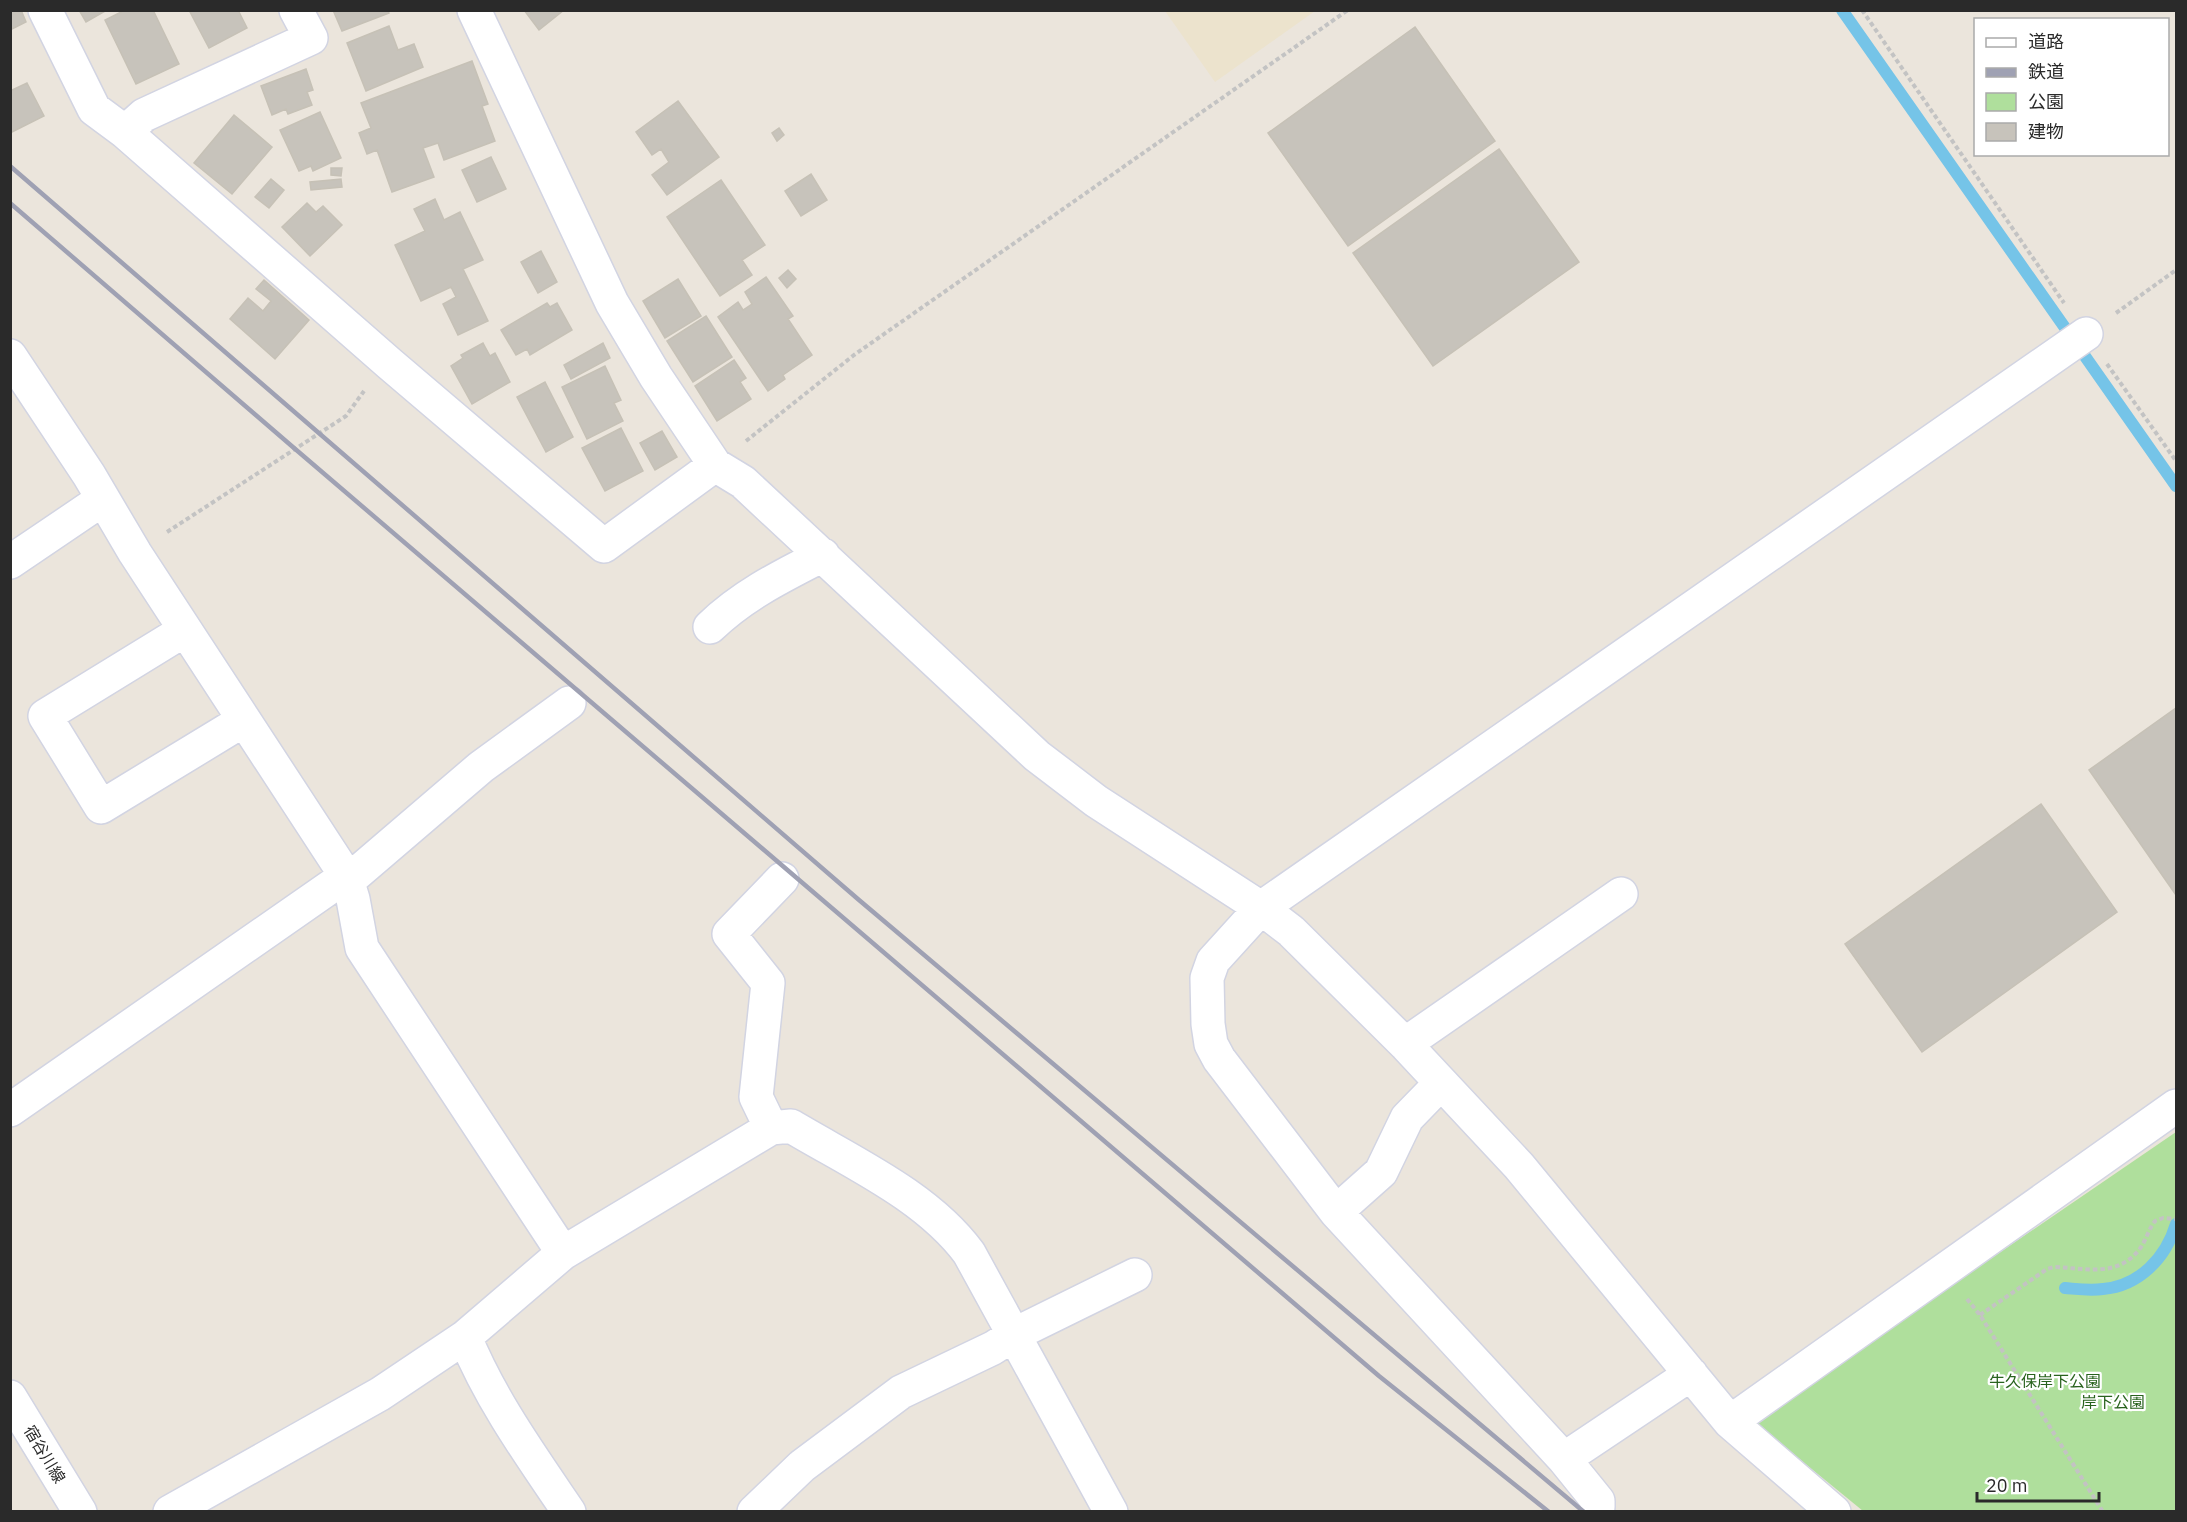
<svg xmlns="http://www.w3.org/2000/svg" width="2187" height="1522" font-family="'IBM Plex Sans','Noto Sans JP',sans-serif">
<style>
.education{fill:#ece3cd}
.green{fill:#afdf9c}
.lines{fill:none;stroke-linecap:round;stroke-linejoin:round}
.stream{stroke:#75c4e8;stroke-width:12}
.building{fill:#c7c3bb;stroke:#c6c1b6;stroke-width:1.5}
.minor-casing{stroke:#d2d4e2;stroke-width:36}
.secondary-casing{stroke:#d2d4e2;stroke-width:36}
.path{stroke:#c3c3c3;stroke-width:4;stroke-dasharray:4.5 3;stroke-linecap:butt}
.minor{stroke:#fff;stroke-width:33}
.secondary{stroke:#fff;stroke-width:33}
.rail{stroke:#9fa1b3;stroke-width:4.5}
.labels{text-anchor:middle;stroke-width:4.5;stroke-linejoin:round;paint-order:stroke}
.park-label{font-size:16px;fill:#29631e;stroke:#fff}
.street-label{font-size:16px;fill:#2a2a2a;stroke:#fff}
</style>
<rect width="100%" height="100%" fill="#ebe5dc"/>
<path class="education" d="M1165 11H1315L1215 82Z"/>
<path class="green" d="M2176 1132V1511H1863L1753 1421Z"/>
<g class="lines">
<path class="stream" d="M1842 10 2176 486
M2065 1288C2077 1289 2090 1291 2103 1289 2139 1286 2166 1258 2176 1224"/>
</g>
<path class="building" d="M10 10H21L26 22 10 30Z
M79 10H107L86 22Z
M125 10H153L179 64 136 84 105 20Z
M189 10H238L247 28 209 48Z
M333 10H388L389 13 342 31Z
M524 10H564L539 30Z
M389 26 398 50 414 44 423 67 366 91 347 43Z
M1415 27 1495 141 1348 246 1268 133Z
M472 61 488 104 482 106 495 141 444 160 438 143 423 148 434 177 392 192 377 150 367 154 359 133 371 128 361 103Z
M306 69 313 90 307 92 312 105 288 114 286 109 272 115 261 86Z
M27 83 44 116 10 133V91Z
M678 101 719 157 667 195 652 175 669 162 661 149 652 155 636 132Z
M320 112 341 158 313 171 311 166 299 171 280 130Z
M234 115 272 147 232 194 194 163Z
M779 128 784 135 777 141 772 133Z
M1499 149 1579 262 1433 366 1353 253Z
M491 157 506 189 477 202 462 170Z
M331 168H342L341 176 331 175Z
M811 174 827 200 801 216 785 191Z
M271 179 284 190 269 208 255 197Z
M341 179 342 187 311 190 310 182Z
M721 180 765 245 742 260 752 275 720 296 667 217Z
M435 199 444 220 460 212 483 260 463 269 488 321 458 335 443 304 456 297 451 287 421 301 395 245 425 231 414 209Z
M307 203 316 212 323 206 342 225 310 256 282 227Z
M541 251 557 282 538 293 521 262Z
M788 270 796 279 787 288 779 278Z
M766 277 793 316 788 319 812 355 783 375 785 379 768 391 718 317 738 302 743 310 752 304 745 292Z
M678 279 701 316 665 338 643 301Z
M264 280 309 320 275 359 230 319 248 298 263 311 271 301 256 289Z
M547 303 550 307 557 303 572 330 530 355 527 349 516 355 501 330Z
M706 316 732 357 693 382 667 341Z
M483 343 490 356 495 353 510 382 472 404 451 366 463 358 461 355Z
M603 343 610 358 571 379 564 365Z
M734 360 746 378 740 382 751 399 717 421 695 386Z
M605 366 621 400 614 403 623 421 587 439 562 387Z
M545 382 573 437 546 452 517 397Z
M621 428 643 471 605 491 582 448Z
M662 431 677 457 655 470 640 443Z
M2176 708V895L2089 770Z
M2041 804 2117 912 1922 1052 1845 944Z"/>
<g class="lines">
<g class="minor-casing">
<path id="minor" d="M45 10 94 109 125 132 144 115 311 38 296 10
M474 10 612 303 656 377 715 465 743 482 1037 756 1096 801 1261 908 1291 931 1405 1044 1519 1166 1730 1422 1834 1512
M125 132 390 364 604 546 715 465
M10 356 89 475 135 553 346 876 353 899 362 948 563 1253
M10 562 103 499
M710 627C743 595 782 576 823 555
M185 630 45 716 101 807 244 720
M1405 1044 1621 894
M10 1110 346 876 356 874 481 767 569 703
M771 1128 756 1097 768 983 729 934 782 879
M1336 1212 1381 1172 1407 1118 1441 1083
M465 1337C490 1399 531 1456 569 1512
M1730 1422 2176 1106
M1564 1459 1691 1374
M170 1512 380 1394 465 1337 563 1253 771 1128 791 1126C851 1162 927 1196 969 1253L1111 1512
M754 1512 802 1466 901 1392 993 1348 1013 1335 1135 1275
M1596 1512 1598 1507V1501L1564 1459 1336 1212 1219 1059 1211 1044 1208 1024 1207 978 1213 961 1261 908 2086 334"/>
</g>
<g class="secondary-casing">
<path id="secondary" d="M10 1397 80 1512"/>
</g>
<path class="path" d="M1862 10 2064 303
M2116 313 2176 270
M2107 364 2176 461
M746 441 854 355 1348 10
M167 532 346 416 364 391
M1967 1299 1980 1315 2103 1512
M1980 1315 2047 1269 2054 1267C2085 1268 2116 1278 2139 1250 2146 1241 2148 1230 2155 1221L2163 1218 2176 1219"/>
<use href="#minor" class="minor"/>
<use href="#secondary" class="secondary"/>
<path class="rail" d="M10 166 859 900 1584 1512
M10 203 294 448 1379 1376 1549 1512"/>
</g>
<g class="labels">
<g class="park-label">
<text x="2045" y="1387">牛久保岸下公園</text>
<text x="2113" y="1408">岸下公園</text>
</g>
<g class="street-label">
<text transform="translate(45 1454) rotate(59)" y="6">宿谷川線</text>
</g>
</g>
<rect width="2187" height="1522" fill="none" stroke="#2a2a2a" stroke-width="24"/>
<rect x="1974" y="18" width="195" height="138" fill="#ffffff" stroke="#aaaaaa" stroke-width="1.5"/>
<rect x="1986" y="38" width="30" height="9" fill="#ffffff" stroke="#aaaaaa" stroke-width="1.5"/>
<text x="2028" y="48" font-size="18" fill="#2a2a2a">道路</text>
<rect x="1986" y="68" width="30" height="9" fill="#9fa1b3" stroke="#aaaaaa" stroke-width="1.5"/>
<text x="2028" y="78" font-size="18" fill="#2a2a2a">鉄道</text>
<rect x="1986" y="93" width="30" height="18" fill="#afdf9c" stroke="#aaaaaa" stroke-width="1.5"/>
<text x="2028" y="108" font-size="18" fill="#2a2a2a">公園</text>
<rect x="1986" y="123" width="30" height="18" fill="#c7c3bb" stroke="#aaaaaa" stroke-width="1.5"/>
<text x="2028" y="138" font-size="18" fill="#2a2a2a">建物</text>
<path d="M1977 1492v9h122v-9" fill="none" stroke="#2a2a2a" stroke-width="3"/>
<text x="1986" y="1492" font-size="18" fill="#2a2a2a" stroke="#ffffff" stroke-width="4.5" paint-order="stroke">20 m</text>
</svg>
